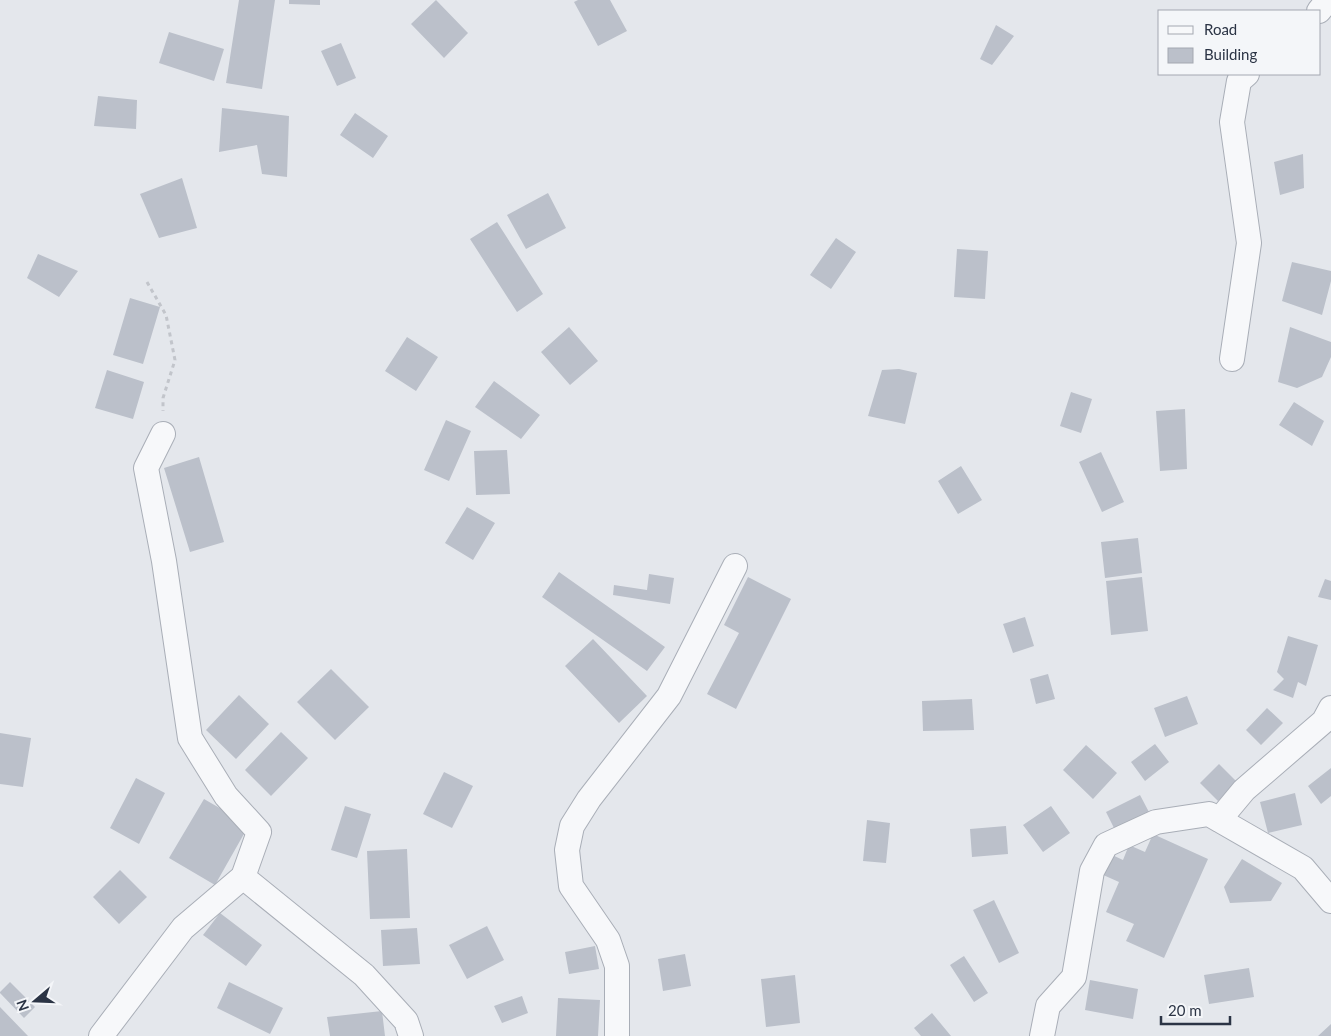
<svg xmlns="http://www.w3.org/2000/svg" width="1331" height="1036" font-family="Lato,sans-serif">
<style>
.building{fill:#bbc0ca}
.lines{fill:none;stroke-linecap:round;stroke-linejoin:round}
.minor-casing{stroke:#a9aeb7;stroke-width:26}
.path{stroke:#c2c5cb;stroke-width:3;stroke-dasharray:4 4;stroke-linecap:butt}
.minor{stroke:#f7f8fa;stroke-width:24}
</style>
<rect width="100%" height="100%" fill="#e4e7ec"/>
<path class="building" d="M239 0H275L262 89 226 83Z
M289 0H320V5L289 4Z
M436 0 468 33 444 58 411 24Z
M578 0H610L627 31 598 46 574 2Z
M996 25 1014 36 992 65 980 59Z
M169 32 224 49 214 81 159 63Z
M341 43 356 78 337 86 321 51Z
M98 96 137 100 136 129 94 126Z
M222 108 289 116 287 177 262 174 257 145 219 152Z
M355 113 388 136 373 158 340 135Z
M1303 154 1304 188 1280 195 1274 162Z
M182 178 197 228 159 238 140 194Z
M548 193 566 228 526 249 507 215Z
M497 222 543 294 517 312 470 239Z
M836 238 856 252 831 289 810 275Z
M957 249 988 251 985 299 954 297Z
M38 254 78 271 59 297 27 278Z
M1292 262 1331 271V281L1322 315 1282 301Z
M130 298 160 307 143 364 113 355Z
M569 327 598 361 570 385 541 352Z
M1290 327 1331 342V357L1322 377 1297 388 1278 382Z
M407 337 438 357 416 391 385 371Z
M899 369 917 373 905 424 868 416 882 370Z
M107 370 144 382 133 419 95 408Z
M494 381 540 415 521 439 475 407Z
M1071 392 1092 399 1081 433 1060 426Z
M1294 402 1324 421 1312 446 1279 425Z
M1185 409 1187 469 1160 471 1156 411Z
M446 420 471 431 449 481 424 470Z
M507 450 510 494 476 495 474 451Z
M1101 452 1124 502 1102 512 1079 462Z
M199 457 224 542 190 552 164 468Z
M961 466 982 500 958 514 938 481Z
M467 507 495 523 473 560 445 543Z
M1138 538 1142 573 1105 578 1101 542Z
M559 572 665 647 647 671 542 597Z
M649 574 674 578 670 604 613 595 614 585 647 590Z
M748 577 791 599 736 709 707 694 739 633 724 625Z
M1142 577 1148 631 1111 635 1106 581Z
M1325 579 1331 581V600L1318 597Z
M1025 617 1034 646 1013 653 1003 624Z
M1288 636 1318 645 1306 686 1298 682 1293 698 1273 690 1284 679 1277 672Z
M593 639 647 696 619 723 565 666Z
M331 669 369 707 335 740 297 702Z
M1048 674 1055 699 1036 704 1030 679Z
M239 695 269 724 236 759 206 730Z
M1187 696 1198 724 1165 737 1154 708Z
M972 699 974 730 923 731 922 701Z
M1267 708 1283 723 1261 745 1246 730Z
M281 732 308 758 271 796 245 770Z
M0 733 31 738 23 787 0 784Z
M1155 744 1169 762 1145 781 1131 762Z
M1086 745 1117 773 1093 799 1063 770Z
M1219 764 1237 782 1218 801 1200 783Z
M1331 768V796L1321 804 1308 786Z
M444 772 473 786 452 828 423 814Z
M136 778 165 793 139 844 110 828Z
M1295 793 1302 825 1268 833 1260 802Z
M1140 795 1150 814 1116 832 1106 812Z
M204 799 249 825 215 885 169 858Z
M345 806 371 814 357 858 331 850Z
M1051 806 1070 833 1043 852 1023 825Z
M867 820 890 823 886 863 863 861Z
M1006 826 1008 854 972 857 970 829Z
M1153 834 1208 859 1164 958 1126 941 1134 924 1106 912 1119 882 1101 874 1110 854 1123 860 1129 845 1145 852Z
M407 849 410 918 370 919 367 851Z
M1242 859 1282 883 1271 901 1230 903 1224 887Z
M120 870 147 897 119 924 93 897Z
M994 900 1019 953 999 963 973 910Z
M220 913 262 945 246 966 203 935Z
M487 926 504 960 467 979 449 945Z
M417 928 420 964 383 966 381 930Z
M595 946 599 969 569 974 565 952Z
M685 954 691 986 663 991 658 959Z
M964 956 988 993 974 1002 950 965Z
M1249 968 1254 997 1209 1004 1204 975Z
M795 975 800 1023 766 1027 761 979Z
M1090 980 1138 989 1133 1019 1085 1010Z
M10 982 35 1007 24 1018 0 993V992Z
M229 982 283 1008 270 1034 217 1008Z
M522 996 528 1013 502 1023 494 1006Z
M558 998 600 1000 598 1036H556Z
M0 1007 28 1036H0Z
M382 1011 385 1036H330L327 1017Z
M932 1013 951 1036H921L914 1028Z
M1331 1024V1036H1318Z"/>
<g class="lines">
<g class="minor-casing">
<path id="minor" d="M1319 11 1328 0
M1232 359 1249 243 1232 122 1239 81 1247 74
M1219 820 1244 790 1324 721 1331 708
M243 877 364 975 406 1021 411 1036
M101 1036 183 928 243 877 259 832 226 796 190 738 164 561 146 468 163 434
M617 1036V966L608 940 571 886 567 850 572 826 589 799 669 696 735 566
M1042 1036 1048 1006 1074 977 1092 871 1106 845 1156 822 1209 814 1303 868 1331 901"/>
</g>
<path class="path" d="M147 282 166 315 175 360 163 398V411"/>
<use href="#minor" class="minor"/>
</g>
<rect x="1158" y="10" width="162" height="65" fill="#f4f6f9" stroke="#a4a8b1"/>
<rect x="1168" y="26" width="25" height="8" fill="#f7f8fa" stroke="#a4a8b1"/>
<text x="1204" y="35" font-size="15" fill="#2b3445">Road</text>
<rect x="1168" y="48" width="25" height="15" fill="#bbc0ca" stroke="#a4a8b1"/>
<text x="1204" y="60" font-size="15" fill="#2b3445">Building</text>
<g transform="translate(35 1001) rotate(251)" stroke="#f4f6f9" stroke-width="4" paint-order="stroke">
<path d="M0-4L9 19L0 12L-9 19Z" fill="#2b3445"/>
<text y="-8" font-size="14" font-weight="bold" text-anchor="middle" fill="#2b3445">N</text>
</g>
<path d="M1161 1016v8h69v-8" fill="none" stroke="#2b3445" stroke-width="2.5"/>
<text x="1168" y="1016" font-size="15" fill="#2b3445" stroke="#f4f6f9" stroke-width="4" paint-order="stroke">20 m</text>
</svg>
